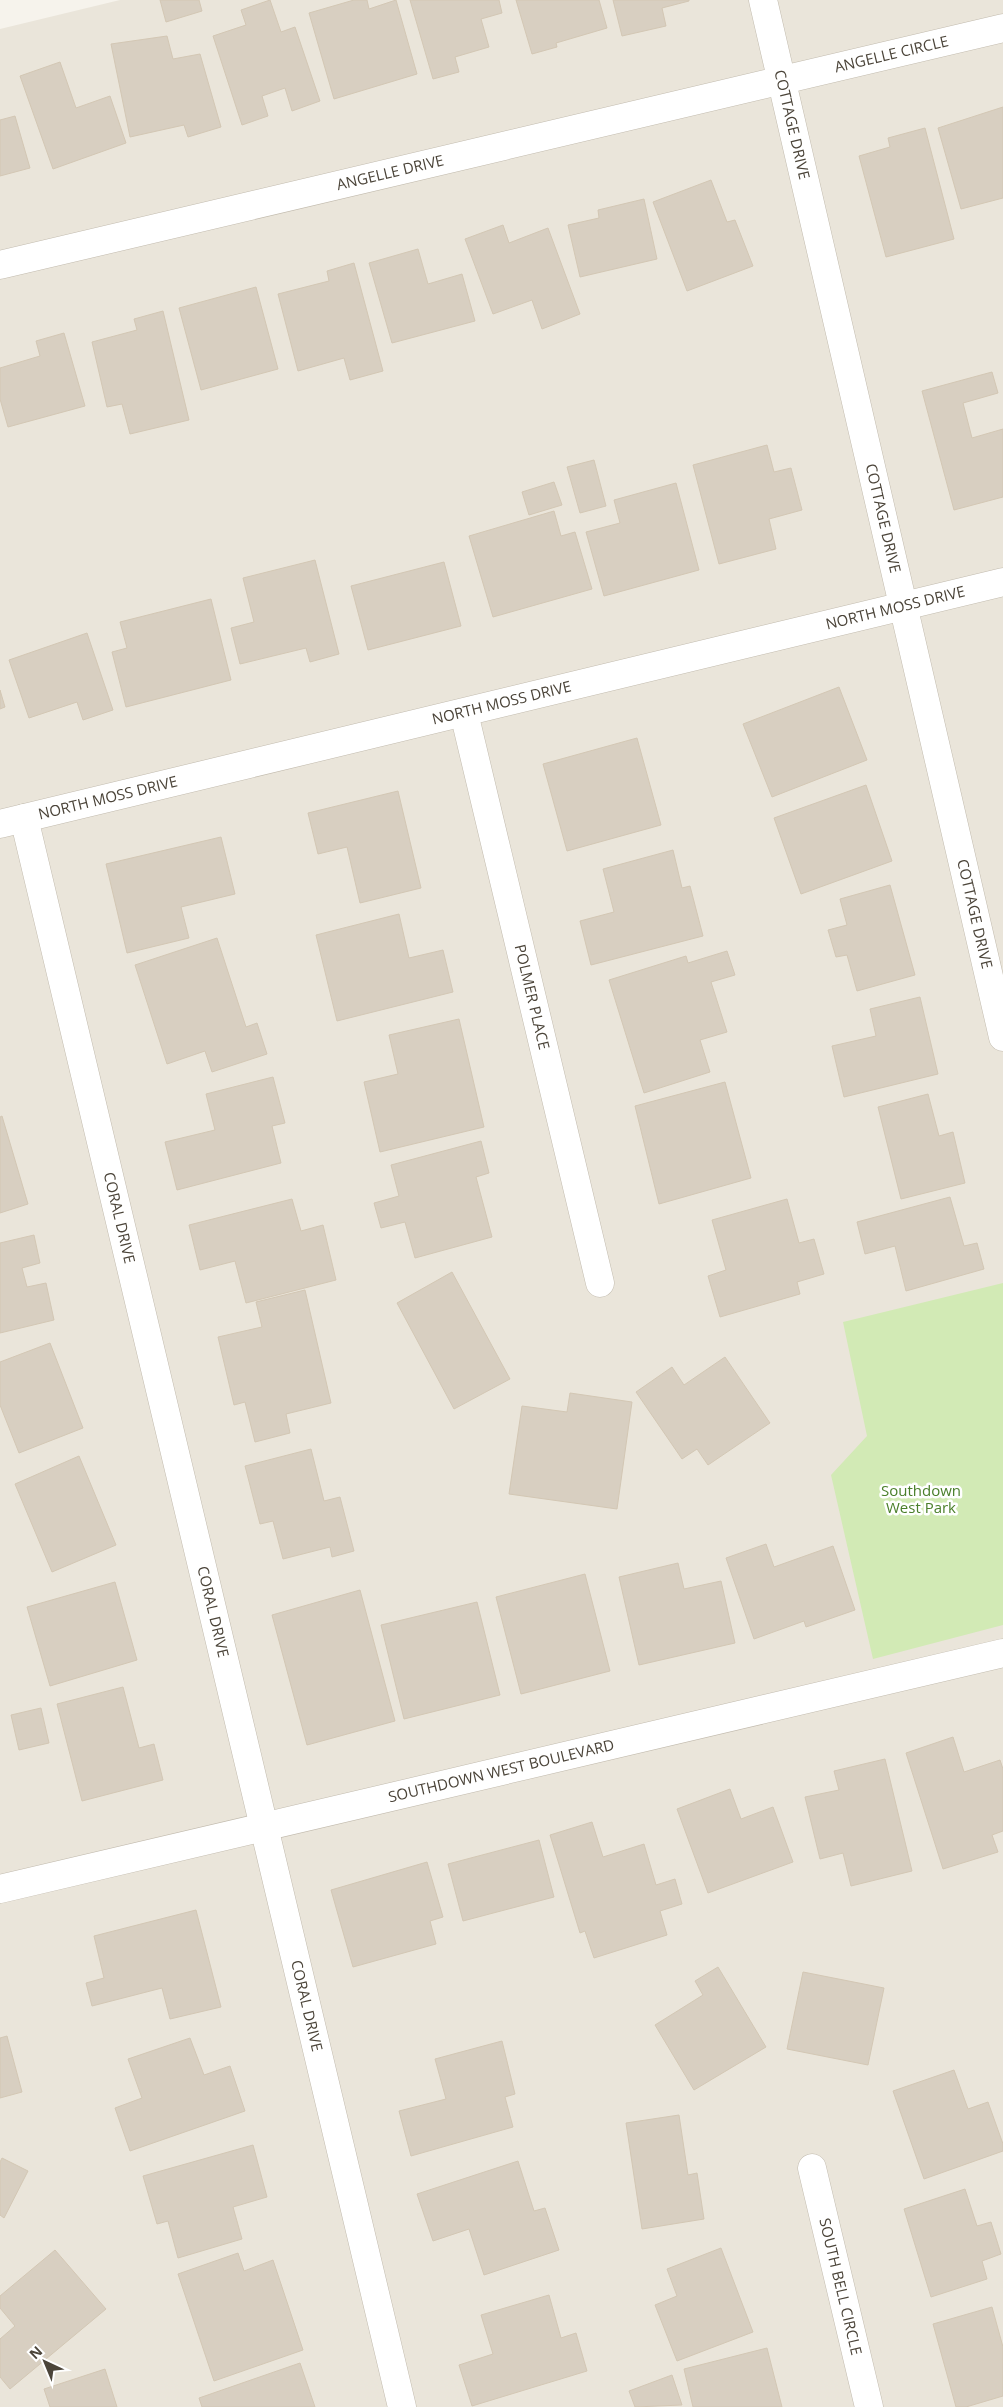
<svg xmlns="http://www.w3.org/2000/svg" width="1003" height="2407" font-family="'Open Sans',sans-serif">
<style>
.residential{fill:#eae5da}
.green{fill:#d2eab5}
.building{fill:#d8cfc1;stroke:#d3c7b4}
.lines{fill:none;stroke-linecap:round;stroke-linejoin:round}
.minor-casing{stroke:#c2bbae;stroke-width:29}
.minor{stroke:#fff;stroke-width:28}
.labels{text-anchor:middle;stroke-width:5;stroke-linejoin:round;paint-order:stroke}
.street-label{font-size:15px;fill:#4b4439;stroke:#fff}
.park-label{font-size:15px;fill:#4a7f2a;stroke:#fff}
</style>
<rect width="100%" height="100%" fill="#f6f3ec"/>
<path class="residential" d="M120 0H1003V2407H0V29Z"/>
<path class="green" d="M1003 1283V1625L873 1659 831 1475 867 1436 843 1322Z"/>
<path class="building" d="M160 0H199L202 11 166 22Z
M270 0 281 32 295 27 320 101 292 111 285 88 262 96 268 116 242 125 213 36 246 25 241 10Z
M354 0H367L369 9 396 0 417 74 334 99 309 13Z
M410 0H499L502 13 481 19 489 47 455 57 459 72 433 79Z
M516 0H599L607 28 556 43 557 47 532 54Z
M613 0H689V1L662 8 666 26 622 36Z
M167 36 173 59 200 54 221 127 188 137 184 125 130 137 111 44Z
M60 62 76 108 110 96 126 143 53 169 20 76Z
M1003 107V198L961 209 938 128Z
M15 116 30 168 0 176V120Z
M925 128 954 239 886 257 859 156 890 147 888 138Z
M711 180 727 222 735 220 753 266 687 291 653 202Z
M644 199 657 259 580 277 568 225 599 218 598 210Z
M503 225 509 243 548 228 580 314 542 329 532 300 493 314 465 239Z
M418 249 428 284 462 274 475 321 392 343 369 263Z
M354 263 383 371 350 380 344 358 298 371 278 294 329 281 327 271Z
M256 287 278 369 201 390 179 308Z
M163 311 189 420 130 434 122 404 107 407 92 342 137 330 134 319Z
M64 333 85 406 8 427 0 399V368L40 356 36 341Z
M992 372 998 393 963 403 972 438 1003 429V497L954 510 922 391Z
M767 445 774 472 791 468 802 510 769 519 776 549 719 564 693 465Z
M594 460 606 506 580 513 567 467Z
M554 482 562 505 529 515 522 492Z
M676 483 699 570 604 596 586 532 620 523 614 500Z
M554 511 561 536 575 532 592 589 493 617 469 536Z
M315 560 339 654 310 662 306 648 240 664 231 628 254 622 243 578Z
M444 562 461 626 368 650 351 586Z
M211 599 231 680 126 707 112 652 127 648 120 622Z
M87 633 113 710 83 720 77 702 29 718 9 660Z
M839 687 867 760 772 797 743 724Z
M0 690 5 707 0 709Z
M637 738 661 825 567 851 543 764Z
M866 785 892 861 801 894 774 818Z
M398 791 421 888 360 903 347 847 318 854 308 813Z
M221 837 235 894 181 907 189 938 127 953 106 864Z
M673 850 682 888 690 886 703 936 591 965 580 921 614 912 603 869Z
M890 885 915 975 857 991 847 955 836 957 828 930 847 925 840 899Z
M399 914 409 958 443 950 453 992 337 1021 316 935Z
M217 938 246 1027 257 1023 267 1054 212 1072 205 1051 167 1064 135 965Z
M727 951 735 975 711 982 727 1032 700 1040 710 1072 644 1093 609 980 686 956 688 963Z
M920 997 938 1074 844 1097 832 1046 876 1036 870 1009Z
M459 1019 484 1127 380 1152 364 1082 398 1074 389 1035Z
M273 1077 285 1123 272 1126 281 1163 177 1190 165 1142 215 1130 206 1094Z
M725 1082 751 1178 659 1204 635 1106Z
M928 1094 939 1136 953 1132 965 1183 901 1199 878 1107Z
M2 1116 28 1204 0 1213V1117Z
M481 1141 489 1173 476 1177 492 1237 415 1258 405 1222 381 1228 374 1203 399 1196 391 1165Z
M950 1197 964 1246 977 1243 984 1269 906 1291 895 1246 865 1254 857 1222Z
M292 1199 301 1231 323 1225 336 1280 246 1303 235 1261 200 1270 189 1225Z
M787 1199 799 1243 814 1239 824 1274 797 1282 800 1294 720 1317 708 1276 726 1270 712 1220Z
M34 1235 40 1263 22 1268 27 1287 46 1283 54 1320 0 1333V1243Z
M452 1272 510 1379 454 1409 397 1303Z
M305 1290 331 1403 286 1414 290 1433 255 1442 245 1402 234 1405 218 1337 262 1327 256 1302Z
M50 1343 83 1428 19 1453 0 1405V1362Z
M725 1357 770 1423 708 1465 697 1449 682 1459 636 1392 672 1367 684 1385Z
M570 1393 632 1402 617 1509 509 1494 522 1406 567 1412Z
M311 1449 324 1501 340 1497 354 1551 332 1557 330 1547 283 1559 273 1521 260 1524 245 1466Z
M79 1456 116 1545 52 1572 15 1484Z
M766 1544 774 1567 833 1546 855 1610 806 1627 804 1621 754 1639 726 1558Z
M678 1563 684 1589 721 1581 735 1643 639 1665 619 1577Z
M585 1574 610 1671 521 1694 496 1597Z
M115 1582 137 1660 50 1686 27 1607Z
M360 1590 395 1721 307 1745 272 1615Z
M477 1602 500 1695 404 1719 381 1625Z
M123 1687 139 1748 154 1744 163 1780 82 1801 57 1704Z
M41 1708 49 1743 19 1750 11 1715Z
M953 1737 964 1772 1000 1760 1003 1769V1831L992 1835 998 1852 943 1869 906 1753Z
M885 1759 912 1871 851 1886 843 1853 820 1859 805 1797 839 1790 834 1771Z
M730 1789 741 1819 773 1807 793 1862 708 1893 677 1809Z
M592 1822 603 1857 644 1844 656 1885 675 1879 682 1904 660 1911 667 1935 594 1958 585 1931 580 1933 550 1835Z
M539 1840 554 1897 463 1921 448 1864Z
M427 1862 443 1917 430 1921 436 1944 353 1967 331 1890Z
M196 1910 221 2007 170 2019 162 1988 92 2006 86 1983 104 1978 94 1936Z
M718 1967 766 2047 694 2090 655 2025 703 1995 695 1981Z
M803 1972 884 1988 868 2065 787 2049Z
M7 2036 22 2092 0 2098V2038Z
M190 2038 204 2075 230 2066 245 2111 130 2151 115 2108 142 2098 128 2059Z
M502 2041 515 2094 505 2097 513 2127 411 2156 399 2111 446 2099 435 2059Z
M954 2070 968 2109 988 2102 1003 2144V2151L924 2179 893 2091Z
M679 2115 688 2175 697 2173 704 2219 642 2229 626 2123Z
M253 2145 267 2197 233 2207 242 2239 178 2258 168 2221 157 2224 143 2176Z
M2 2158 28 2171 4 2218 0 2215V2162Z
M518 2161 534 2211 545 2208 559 2250 484 2275 469 2229 433 2241 417 2194Z
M965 2189 977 2226 991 2222 1001 2254 982 2261 987 2279 931 2297 904 2209Z
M721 2248 753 2332 677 2361 655 2305 677 2296 667 2269Z
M55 2250 106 2309 10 2389 0 2377V2339L15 2326 0 2308V2296Z
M238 2253 244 2271 273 2260 303 2350 214 2381 178 2274Z
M549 2295 561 2338 576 2333 587 2371 472 2406 459 2365 493 2354 481 2315Z
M992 2307 1003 2347V2396L966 2407H956L933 2324Z
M767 2348 782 2407H693L684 2369Z
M300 2363 315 2407H202L199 2398Z
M105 2369 117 2407H50L44 2389Z
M672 2375 682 2405 635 2407 629 2391Z"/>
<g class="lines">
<g class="minor-casing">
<g id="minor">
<path id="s1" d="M763 0 1003 1037"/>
<path id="s2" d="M0 265 1003 28"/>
<path id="s3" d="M464 713 600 1283"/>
<path id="s4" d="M24 818 402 2407"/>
<path id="s5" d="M0 824 1003 582"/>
<path id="s6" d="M0 1889 1003 1653"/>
<path id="s7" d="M812 2168 869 2407"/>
</g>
</g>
<use href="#minor" class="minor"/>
</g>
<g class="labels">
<g class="street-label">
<text dy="5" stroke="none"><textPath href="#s2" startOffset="916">ANGELLE CIRCLE</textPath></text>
<text dy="5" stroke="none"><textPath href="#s1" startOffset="128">COTTAGE DRIVE</textPath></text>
<text dy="5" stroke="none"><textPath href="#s2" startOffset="401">ANGELLE DRIVE</textPath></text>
<text dy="5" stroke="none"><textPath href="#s1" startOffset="532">COTTAGE DRIVE</textPath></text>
<text dy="5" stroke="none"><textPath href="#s5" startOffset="921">NORTH MOSS DRIVE</textPath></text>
<text dy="5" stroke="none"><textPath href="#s5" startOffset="516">NORTH MOSS DRIVE</textPath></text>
<text dy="5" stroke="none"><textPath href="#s5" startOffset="111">NORTH MOSS DRIVE</textPath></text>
<text dy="5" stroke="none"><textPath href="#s1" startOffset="938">COTTAGE DRIVE</textPath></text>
<text dy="5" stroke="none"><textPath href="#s3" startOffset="292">POLMER PLACE</textPath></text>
<text dy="5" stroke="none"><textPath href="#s4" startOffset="411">CORAL DRIVE</textPath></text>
<text dy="5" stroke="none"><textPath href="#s4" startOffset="816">CORAL DRIVE</textPath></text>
<text dy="5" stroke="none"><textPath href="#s6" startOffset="515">SOUTHDOWN WEST BOULEVARD</textPath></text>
<text dy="5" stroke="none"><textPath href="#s4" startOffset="1221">CORAL DRIVE</textPath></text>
<text dy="5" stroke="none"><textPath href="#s7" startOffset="122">SOUTH BELL CIRCLE</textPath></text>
</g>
<g class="park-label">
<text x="921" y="1496">Southdown<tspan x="921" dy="17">West Park</tspan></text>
</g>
</g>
<g transform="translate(45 2362) rotate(316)" stroke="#ffffff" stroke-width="4" paint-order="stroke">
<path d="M0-4L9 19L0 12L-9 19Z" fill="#4b4439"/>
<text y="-8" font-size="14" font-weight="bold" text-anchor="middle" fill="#4b4439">N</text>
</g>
</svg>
